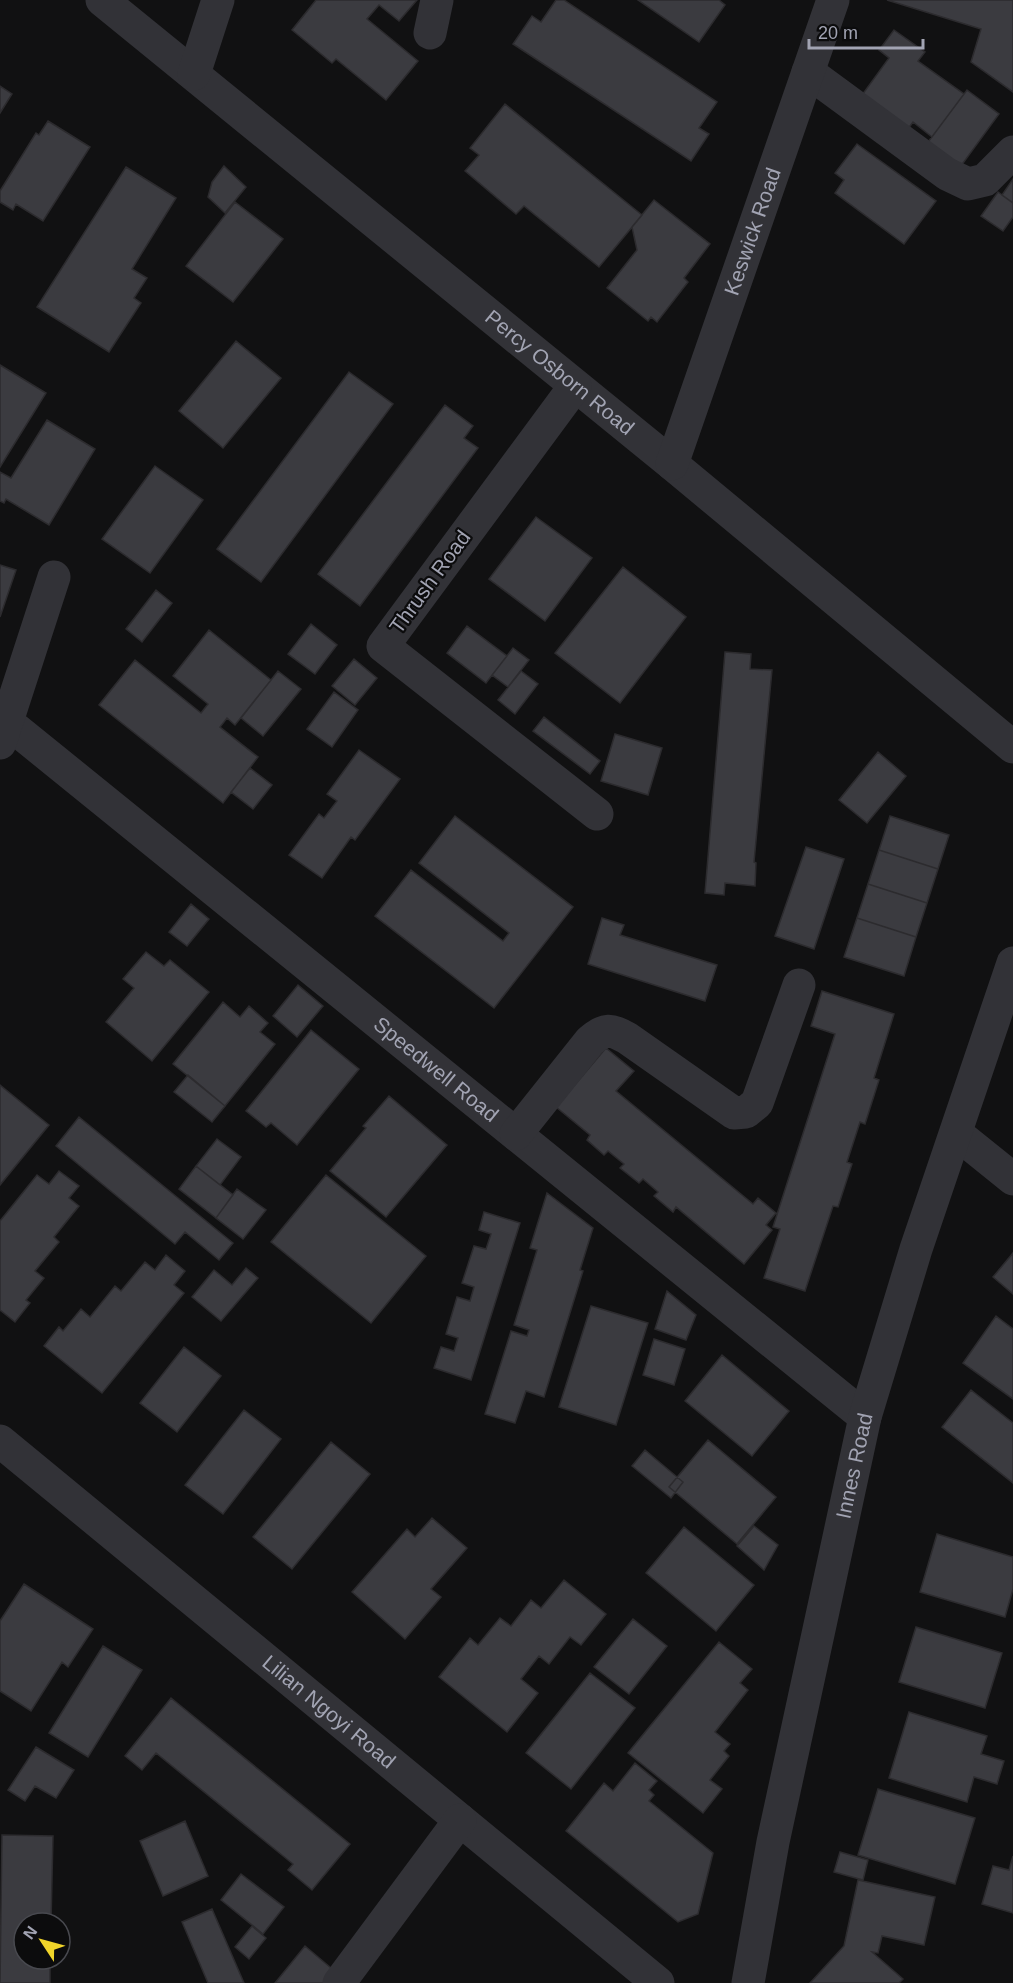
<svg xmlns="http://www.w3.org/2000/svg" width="1013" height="1983" font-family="Helvetica,sans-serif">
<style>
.building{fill:#3b3b40;stroke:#2c2b2e;stroke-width:1.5}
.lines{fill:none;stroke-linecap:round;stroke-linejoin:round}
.minor{stroke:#323237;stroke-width:33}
.labels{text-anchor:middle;stroke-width:4.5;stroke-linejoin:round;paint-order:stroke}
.street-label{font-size:21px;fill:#a2a4b3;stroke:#0c0c0d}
</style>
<rect width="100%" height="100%" fill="#111112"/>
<path class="building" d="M316 0H417L399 21 379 5 367 19 418 61 386 100 336 59 332 63 292 30Z
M556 0H564L717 102 699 128 709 134 691 161 513 44 532 16 541 22Z
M638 0H719L725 5 699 42Z
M887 0H1013V92L971 62 981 29Z
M894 30 925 52 918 61 964 94 932 137 913 122 908 129 862 95 889 58 879 50Z
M0 86 12 94 0 113Z
M967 90 999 114 958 170 925 146Z
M505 104 642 215 599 267 524 206 516 214 465 171 479 155 470 148Z
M48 121 90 147 43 221 16 204 13 210 0 202V191L36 133 39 135Z
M857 144 936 201 904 244 835 193 844 180 835 173Z
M224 166 246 187 225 213 208 197 212 182Z
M126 167 176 198 132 269 147 278 134 298 141 303 109 352 37 307Z
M1013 179V203L1002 195Z
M998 192 1013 203V217L1003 231 981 216Z
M654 200 710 244 684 278 688 282 657 322 651 317 648 321 607 288 637 250 632 227Z
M235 202 283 239 233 302 186 266Z
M236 341 281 378 223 448 179 411Z
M0 365 46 393 0 467Z
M349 372 393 404 261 582 217 549Z
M445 405 473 426 464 438 478 448 360 606 318 574Z
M47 420 95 449 49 525 6 499 4 503 0 501V472L11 478Z
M155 466 203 500 150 573 102 539Z
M536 517 592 558 545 621 489 579Z
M0 565 16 570 0 617Z
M623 567 686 617 620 703 555 653Z
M156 590 172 603 142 642 126 629Z
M311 624 337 645 315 674 288 654Z
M467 626 507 656 486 683 447 653Z
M209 630 271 680 235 725 227 718 220 727 258 757 223 803 99 705 135 660 201 713 208 704 173 676Z
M513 648 529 660 508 687 492 675Z
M725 652 751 654 750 669 772 670 754 862 756 863 755 886 725 883 724 895 705 893Z
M354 659 377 678 355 705 332 686Z
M278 671 301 689 263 736 241 718Z
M521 671 538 684 515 714 498 700Z
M334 692 358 710 332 747 307 729Z
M544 717 600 761 590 774 533 731Z
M615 734 662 748 648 795 601 781Z
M359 750 400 779 355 840 351 837 322 878 289 855 319 814 324 818 337 801 327 794Z
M878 752 906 776 867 823 839 800Z
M250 768 272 785 253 809 231 792Z
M455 816 573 907 494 1008 375 916 411 870 503 941 509 933 419 863Z
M890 816 949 835 938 869 879 850Z
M806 847 844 859 814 949 775 936Z
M879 850 938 869 927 903 868 884Z
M868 884 927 903 916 937 857 918Z
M191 904 209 919 187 946 169 932Z
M602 918 624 925 620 935 717 965 705 1001 588 964Z
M857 918 916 937 904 976 844 957Z
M146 952 164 966 170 960 209 992 152 1061 106 1022 134 988 123 979Z
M298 985 323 1006 297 1037 273 1016Z
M822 991 894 1014 874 1078 879 1080 865 1124 860 1122 847 1162 852 1164 838 1207 833 1206 805 1291 764 1278 780 1229 773 1227 835 1034 811 1026Z
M223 1002 240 1017 249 1006 268 1023 260 1032 275 1044 225 1106 173 1064Z
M311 1030 359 1069 297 1145 271 1123 266 1127 246 1111Z
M606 1048 634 1071 616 1091 753 1204 758 1198 776 1213 766 1225 772 1230 744 1264 676 1207 673 1212 654 1196 658 1192 643 1179 639 1183 620 1168 624 1164 608 1151 604 1155 587 1140 590 1135 556 1107Z
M188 1075 225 1106 212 1122 174 1092Z
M0 1085 49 1125 0 1185Z
M389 1096 447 1145 386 1217 330 1171 366 1128 363 1126Z
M79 1117 233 1243 219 1260 185 1232 175 1244 56 1146Z
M217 1139 241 1157 220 1185 196 1166Z
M196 1166 233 1195 216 1218 179 1189Z
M59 1171 79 1186 69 1198 79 1206 54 1237 59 1242 35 1271 44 1278 26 1300 30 1303 15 1322 0 1310V1221L37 1175 49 1184Z
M326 1175 426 1256 371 1323 271 1242Z
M237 1189 266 1210 243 1239 216 1218Z
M547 1193 593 1228 580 1270 583 1271 544 1397 526 1391 515 1423 485 1414 511 1331 527 1336 529 1330 514 1325 537 1250 530 1248Z
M484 1212 520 1223 471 1380 434 1368 441 1347 454 1351 458 1338 446 1334 457 1297 470 1301 474 1287 462 1283 474 1246 486 1249 491 1234 479 1230Z
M1013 1253V1294L993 1277Z
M166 1255 185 1271 174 1285 184 1293 102 1393 44 1346 59 1327 63 1331 81 1309 90 1317 115 1286 121 1291 145 1262 155 1270Z
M246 1268 258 1278 221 1321 192 1297 214 1270 232 1285Z
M667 1291 696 1315 686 1340 655 1329Z
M591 1306 648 1323 616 1425 559 1407Z
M996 1316 1013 1329V1399L963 1363Z
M654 1339 685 1349 674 1385 643 1375Z
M184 1347 221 1376 177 1432 140 1403Z
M722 1355 789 1411 752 1456 685 1401Z
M971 1390 1013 1423V1483L942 1427Z
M244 1410 281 1439 223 1514 185 1485Z
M708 1440 776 1497 737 1544 669 1487Z
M331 1442 370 1474 292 1569 253 1537Z
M645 1450 683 1482 671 1498 632 1466Z
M432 1518 467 1548 431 1589 441 1597 405 1639 352 1592 407 1529 415 1537Z
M754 1526 778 1545 764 1570 737 1546Z
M684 1527 754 1585 716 1631 646 1573Z
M937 1534 1013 1557V1589L1005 1617 920 1592Z
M564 1580 606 1614 581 1645 570 1637 549 1664 539 1656 521 1679 538 1693 507 1732 439 1677 470 1638 478 1645 500 1618 511 1626 531 1600 541 1608Z
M24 1584 93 1629 68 1667 62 1662 31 1711 0 1691V1621Z
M633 1619 667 1646 629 1694 594 1667Z
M916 1627 1002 1653 985 1708 899 1682Z
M719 1642 752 1669 740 1683 748 1690 715 1732 730 1744 724 1751 729 1756 710 1780 722 1789 703 1813 628 1753Z
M103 1646 142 1670 88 1757 49 1733Z
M590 1673 635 1708 571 1789 526 1753Z
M171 1698 350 1844 312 1890 288 1870 293 1864 156 1753 142 1770 125 1756Z
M909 1712 987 1736 981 1754 1004 1761 997 1784 974 1777 967 1802 889 1778Z
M36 1747 74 1770 56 1798 35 1786 25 1801 8 1790Z
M635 1763 657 1781 649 1790 654 1795 649 1801 713 1853 698 1914 678 1922 566 1831 604 1783 613 1791Z
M878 1789 975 1818 955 1884 858 1855Z
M185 1821 208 1876 163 1896 140 1841Z
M2 1835 53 1836 51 1923H24V1959H50V1983H0Z
M840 1852 868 1860 863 1880 834 1872Z
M1013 1856V1913L982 1904 993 1866 1009 1870Z
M241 1874 284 1907 263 1934 221 1900Z
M858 1880 935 1897 924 1945 882 1936 878 1953 872 1952 903 1979 899 1983H810L844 1946Z
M212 1909 244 1983H208L182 1922Z
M252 1926 266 1938 249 1959 235 1947Z
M305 1946 337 1973 329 1983H275Z"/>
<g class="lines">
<g class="minor">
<path id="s1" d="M102 0 672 464 1013 747"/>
<path d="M430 33 437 0"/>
<path d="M808 72 947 174 968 184 985 180 1013 152"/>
<path d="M194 74 218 0"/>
<path d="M575 386 383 646 597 814"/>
<path id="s2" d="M672 464 833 0"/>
<path id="s3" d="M7 722 865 1417"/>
<path d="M0 743 54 577"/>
<path d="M956 1133 1013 1179"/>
<path d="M516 1134 590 1041C606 1028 610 1029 627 1038L734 1113 746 1112 757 1103 799 985"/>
<path id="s4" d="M0 1441 658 1983"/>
<path d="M339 1983 460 1820"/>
<path id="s5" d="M748 1983 773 1842 865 1417 916 1249 1013 963"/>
</g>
</g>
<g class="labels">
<g class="street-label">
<text dy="7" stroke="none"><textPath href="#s2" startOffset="246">Keswick Road</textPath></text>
<text dy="7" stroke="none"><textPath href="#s1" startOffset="590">Percy Osborn Road</textPath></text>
<text transform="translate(430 582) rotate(-54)" y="7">Thrush Road</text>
<text dy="7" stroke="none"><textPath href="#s3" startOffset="552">Speedwell Road</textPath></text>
<text dy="7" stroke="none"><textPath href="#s5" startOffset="528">Innes Road</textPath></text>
<text dy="7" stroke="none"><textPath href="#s4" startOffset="426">Lilian Ngoyi Road</textPath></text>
</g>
</g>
<g transform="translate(42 1941) rotate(306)"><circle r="28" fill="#0c0c0d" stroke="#48494f" stroke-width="1.5"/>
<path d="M0-4.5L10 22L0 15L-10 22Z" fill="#f1d52a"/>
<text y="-9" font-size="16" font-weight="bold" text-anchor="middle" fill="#a2a4b3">N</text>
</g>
<path d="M809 39v9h114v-9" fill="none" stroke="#a2a4b3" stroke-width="3"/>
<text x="818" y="39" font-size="18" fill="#a2a4b3" stroke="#0c0c0d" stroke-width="4.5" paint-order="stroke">20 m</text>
</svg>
